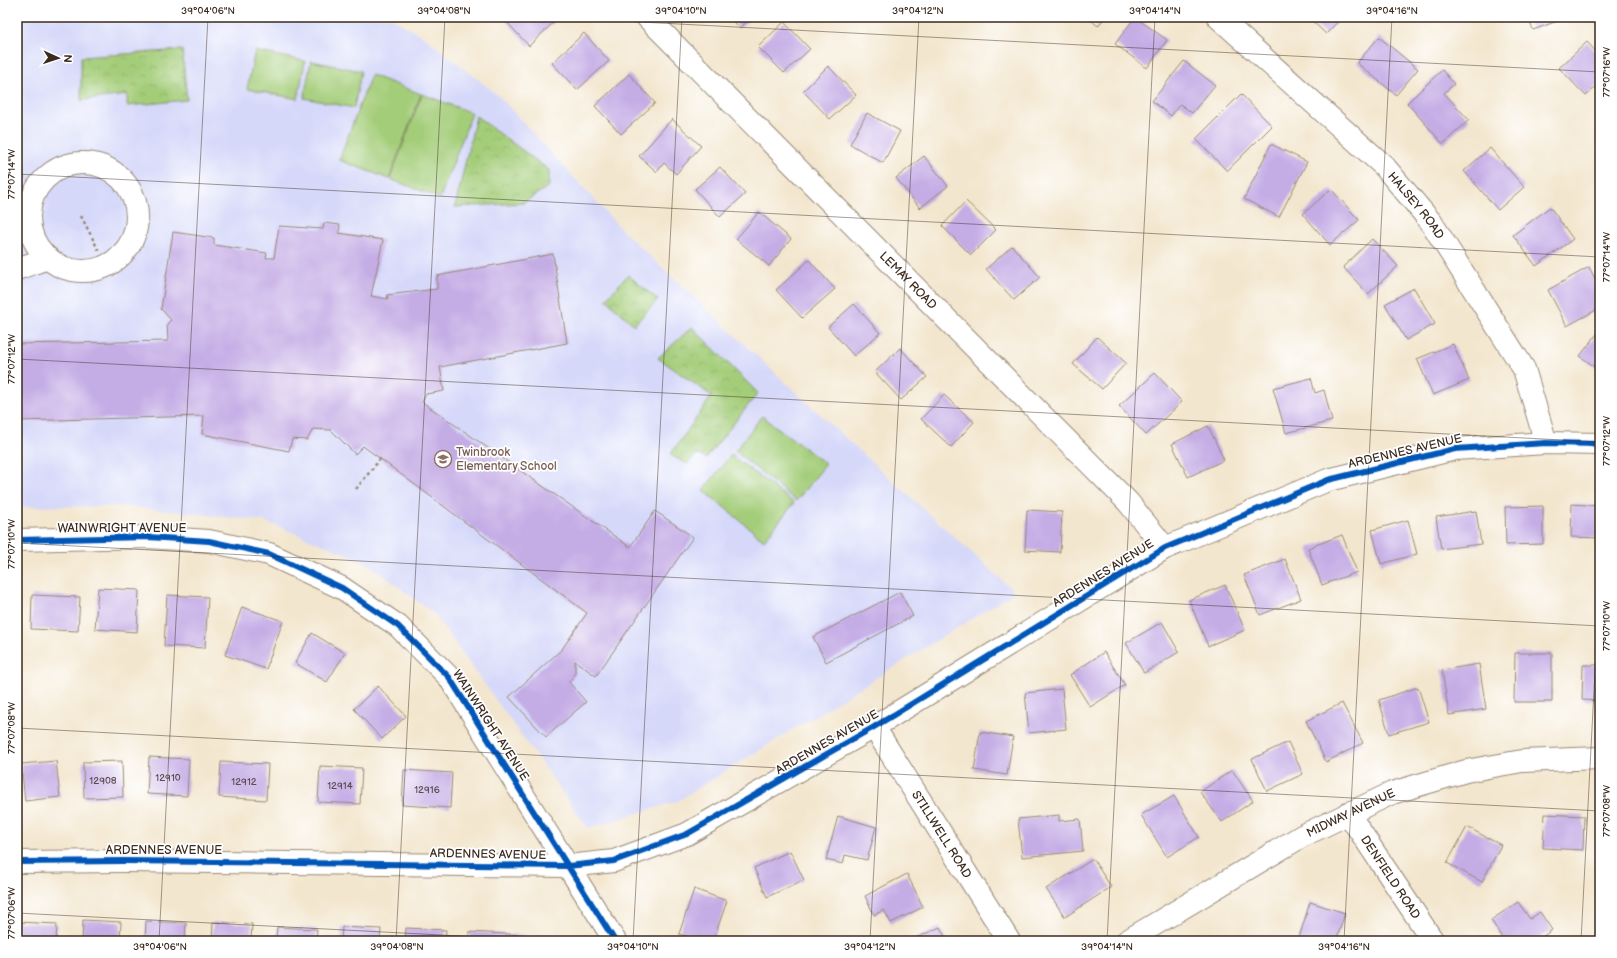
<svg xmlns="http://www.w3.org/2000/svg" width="1617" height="958" font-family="'Balsamiq Sans',sans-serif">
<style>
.built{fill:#d5d8f9}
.park{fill:url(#park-crowns);stroke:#707c4c}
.pitch{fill:#a4cd79;stroke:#707c4c}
.building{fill:#c4ace5}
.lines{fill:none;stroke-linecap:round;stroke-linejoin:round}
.minor-casing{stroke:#978876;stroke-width:24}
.path{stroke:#978876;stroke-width:2.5;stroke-dasharray:3 3;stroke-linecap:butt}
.minor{stroke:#fff;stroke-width:22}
.cycleway-casing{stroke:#fff;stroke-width:8}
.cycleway{stroke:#0057b8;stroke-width:6}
.ticks{fill:none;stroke:#3b2a1e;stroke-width:1;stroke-opacity:0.45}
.labels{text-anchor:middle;stroke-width:3.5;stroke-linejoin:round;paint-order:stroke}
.number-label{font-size:10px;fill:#5d4a50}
.street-label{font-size:12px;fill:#3b2a1e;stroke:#fff}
.education-label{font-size:12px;fill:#785e54;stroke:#fff;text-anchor:start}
.neatline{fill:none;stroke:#3b2a1e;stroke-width:1.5}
.ticks-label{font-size:10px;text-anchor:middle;fill:#3b2a1e}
</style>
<defs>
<pattern id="park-crowns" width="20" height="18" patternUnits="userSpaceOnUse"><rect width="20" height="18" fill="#a4cd79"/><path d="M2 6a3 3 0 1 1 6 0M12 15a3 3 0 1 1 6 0" fill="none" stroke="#8eb068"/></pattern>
</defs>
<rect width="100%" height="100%" fill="#fff"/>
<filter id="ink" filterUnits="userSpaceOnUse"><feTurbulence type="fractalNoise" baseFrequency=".025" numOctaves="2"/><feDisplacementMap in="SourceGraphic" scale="8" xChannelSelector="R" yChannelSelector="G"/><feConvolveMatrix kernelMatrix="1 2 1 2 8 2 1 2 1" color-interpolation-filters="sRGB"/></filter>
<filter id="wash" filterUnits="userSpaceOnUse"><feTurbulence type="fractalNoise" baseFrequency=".012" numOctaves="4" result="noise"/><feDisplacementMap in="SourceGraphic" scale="16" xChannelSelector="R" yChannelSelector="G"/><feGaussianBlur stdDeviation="0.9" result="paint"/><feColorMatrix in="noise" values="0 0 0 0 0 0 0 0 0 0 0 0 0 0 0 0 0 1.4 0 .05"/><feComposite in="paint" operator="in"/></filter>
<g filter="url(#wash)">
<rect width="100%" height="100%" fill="#f3e6ce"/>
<path class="built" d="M17 17H390L424 37 499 96 623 231 817 412 1015 592 676 802 588 828 434 614 366 562 264 521 122 506 17 507Z"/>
<path class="park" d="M182 50 187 100 127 106V95L81 100V57Z
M476 116 549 170V186L523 203 455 207Z
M628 275 658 300 634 325 606 299Z
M692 327 758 393 706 458 696 454 688 464 670 455 712 396 658 358Z"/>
<path class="pitch" d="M255 51 305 61 298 99 247 89Z
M311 61 361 71 354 108 304 98Z
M371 75 421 94 389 179 339 160Z
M422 94 472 113 440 198 390 179Z
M17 125 27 177 17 179Z
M762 416 826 464 796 501 735 451Z
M731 455 794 503 764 540 703 490Z"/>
<g id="blocks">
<path class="building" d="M504 17H559L529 46 503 18Z
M729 17H752L740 28Z
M1087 17H1105L1098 26Z
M1135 17 1167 40 1147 68 1115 44Z
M1308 17H1342L1326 34Z
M1528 17H1568L1533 30Z
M784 22 810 49 784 73 758 47Z
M584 33 609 61 577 90 552 63Z
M1379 37 1418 69 1396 95 1357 63Z
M1587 42 1600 56V83L1586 96 1559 68Z
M1184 61 1215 85 1192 113 1180 104 1171 116 1152 101Z
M828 66 856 95 830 119 803 91Z
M1442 70 1454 84 1444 93 1469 120 1443 144 1407 103Z
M629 74 655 103 621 134 595 106Z
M1241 94 1272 126 1227 171 1196 139Z
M867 113 900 131 883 163 850 144Z
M672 119 701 146 676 174 664 163 657 172 639 156Z
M1271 144 1307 162 1279 217 1244 199Z
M1490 148 1524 187 1498 210 1464 171Z
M924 156 948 186 920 208 896 178Z
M720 167 745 194 720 217 695 189Z
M1331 189 1359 220 1330 245 1303 214Z
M966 201 996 230 971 255 942 226Z
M1550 207 1573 239 1536 266 1513 235Z
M759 212 791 239 769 266 736 239Z
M324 223 340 225 339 233 383 240 371 296 388 299 387 295 437 289V276L553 254 567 343 440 367 444 391 426 394 422 402 630 547 655 511 693 537 596 676 575 661V674L569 682 586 702 546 737 509 697 562 649 587 613 363 446 355 454 331 430 313 429 307 440 292 439 289 451 202 434 204 416 17 421V344L168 341 167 324 171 320 161 309 173 232 214 238V245L267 253 266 258H274L279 226 323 229Z
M1372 239 1398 266 1368 294 1343 267Z
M1012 246 1040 277 1014 300 986 269Z
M809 260 835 289 802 318 776 290Z
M1589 267 1600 288V308L1567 326 1548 290Z
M1414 288 1435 324 1406 340 1385 304Z
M854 304 880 333 854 356 828 327Z
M1600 330V371L1580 356Z
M1097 337 1126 363 1102 389 1073 364Z
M1453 344 1469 380 1433 395 1417 359Z
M900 348 927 377 901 400 875 372Z
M1155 373 1182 402 1146 435 1119 406Z
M1311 378 1315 393 1324 390 1332 421 1286 433 1273 388Z
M944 395 974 422 951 447 921 419Z
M1208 426 1224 460 1188 477 1172 444Z
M1572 504 1600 506V538L1571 537Z
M1543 506V544L1506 545 1505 507Z
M1027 510 1062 512 1060 552 1025 550Z
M1476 511 1481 544 1441 549 1436 517Z
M1408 520 1417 554 1381 564 1372 530Z
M1342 535 1357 572 1322 585 1308 548Z
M1285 559 1301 599 1260 615 1244 575Z
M1225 585 1245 630 1208 646 1189 600Z
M98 588 139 590 137 632 95 629Z
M900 592 913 616 826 662 813 637Z
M32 595 80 597 78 631 31 629Z
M167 595 208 597 205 648 164 646Z
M242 607 283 621 266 669 225 655Z
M1162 622 1179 652 1144 673 1126 643Z
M312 633 345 653 327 682 295 663Z
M1104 652 1125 685 1090 707 1070 675Z
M1515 653H1552V702H1514Z
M1479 664 1486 709 1449 715 1442 670Z
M1583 665H1600V701L1582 700Z
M378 686 406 716 382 739 354 709Z
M1418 687 1429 722 1389 734 1379 700Z
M1062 689 1066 729 1029 733 1025 693Z
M1342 703 1363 743 1326 762 1306 721Z
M980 732 1013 737 1007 775 974 770Z
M1288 742 1303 774 1267 791 1252 759Z
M149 757 189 759 187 796 147 794Z
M56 761 60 797 25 801 21 764Z
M122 761 123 797 84 798 83 762Z
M221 762 268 764 266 800 219 797Z
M320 766 362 768 360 804 318 802Z
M404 770 452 773 450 808 402 805Z
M1232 770 1253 801 1222 822 1200 792Z
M1174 796 1199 837 1167 857 1141 815Z
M1545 814 1584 816 1583 850 1543 848Z
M1059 815V821L1080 819 1083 851 1022 857 1018 819Z
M838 816 876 827 867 860 845 855 843 864 826 860Z
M1467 827 1501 845 1482 882 1447 863Z
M790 851 804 880 767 897 754 868Z
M1093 859 1111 887 1065 917 1046 889Z
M907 874 923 907 891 923 884 910 874 915 865 896Z
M694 889 727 901 713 941H701L679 934Z
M1310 902 1345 913 1336 941H1298Z
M1518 902 1530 919 1540 912 1552 930 1536 941H1504L1491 920Z
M83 920 121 922 120 941H82Z
M146 921 186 923 185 941H145Z
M18 922 57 924 56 941H17Z
M213 922 252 924 251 941H212Z
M277 927 317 929 316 941H276Z
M342 927 381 929 380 941H341Z
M940 927 947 941H910Z
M406 928 446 930 445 941H405Z
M469 932 526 935V941H469Z"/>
</g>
</g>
<g filter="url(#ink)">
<use href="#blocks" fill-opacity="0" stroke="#978876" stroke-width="1"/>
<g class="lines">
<g class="minor-casing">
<g id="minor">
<path id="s1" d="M647 17 1128 502 1165 548"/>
<path id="s2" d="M1218 17 1384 166 1431 222 1524 369 1546 443"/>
<circle cx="83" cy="217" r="54"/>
<path d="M17 269 48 258"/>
<path d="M17 540 148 537 209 541 269 554 342 588 398 626 449 677 615 941"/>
<path id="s3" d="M874 727 1009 941"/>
<path id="s4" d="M1348 813 1433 941"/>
<path d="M17 862 123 861 568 866 614 861 687 834 874 727 1165 548 1328 480 1455 449 1546 443 1600 444"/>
<path id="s5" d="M1127 941 1302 836 1392 793 1466 771 1522 761 1600 758"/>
</g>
</g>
<path class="path" d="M81 216 99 251
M356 489 381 458"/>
<use href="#minor" class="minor"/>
<g class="cycleway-casing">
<path id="cycleway" d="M17 540 148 537 209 541 269 554 342 588 398 626 449 677 615 941
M17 862 123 861 568 866 614 861 687 834 874 727 1165 548 1328 480 1455 449 1546 443 1600 444"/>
</g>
<use href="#cycleway" class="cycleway"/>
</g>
</g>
<path class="ticks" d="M544 17 1600 72M17 174 1600 257M17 359 1600 442M17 543 1600 626M17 728 1600 811M17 913 557 941M159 941 208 17M396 941 445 17M633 941 682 17M870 941 919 17M1107 941 1155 17M1344 941 1392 17M1581 941 1600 574"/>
<defs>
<g id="school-ring" transform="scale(0.9)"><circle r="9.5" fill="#fff" stroke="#8d6e63" stroke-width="1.5"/><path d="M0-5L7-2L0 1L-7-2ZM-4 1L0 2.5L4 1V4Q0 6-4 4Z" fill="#8d6e63"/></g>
</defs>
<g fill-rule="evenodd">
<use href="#school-ring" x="443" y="459"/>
</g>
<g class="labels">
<g class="number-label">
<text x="168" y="781">12910</text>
<text x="103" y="784">12908</text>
<text x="244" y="785">12912</text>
<text x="340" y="789">12914</text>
<text x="427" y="793">12916</text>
</g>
<g class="street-label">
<text dy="4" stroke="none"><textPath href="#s2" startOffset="274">HALSEY ROAD</textPath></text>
<text dy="4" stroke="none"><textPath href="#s1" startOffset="371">LEMAY ROAD</textPath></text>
<text transform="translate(1405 451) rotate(-13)" y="4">ARDENNES AVENUE</text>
<text x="122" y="532">WAINWRIGHT AVENUE</text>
<text transform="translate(1103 573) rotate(-32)" y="4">ARDENNES AVENUE</text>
<text transform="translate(491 725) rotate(57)" y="4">WAINWRIGHT AVENUE</text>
<text transform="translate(827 742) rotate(-30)" y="4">ARDENNES AVENUE</text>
<text dy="4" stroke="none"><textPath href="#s5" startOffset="258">MIDWAY AVENUE</textPath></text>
<text dy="4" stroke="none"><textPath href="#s3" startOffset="127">STILLWELL ROAD</textPath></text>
<text x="164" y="854">ARDENNES AVENUE</text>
<text transform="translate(488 854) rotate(1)" y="4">ARDENNES AVENUE</text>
<text dy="4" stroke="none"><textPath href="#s4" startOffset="77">DENFIELD ROAD</textPath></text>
</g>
<g class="education-label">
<text x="456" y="456">Twinbrook<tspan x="456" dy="14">Elementary School</tspan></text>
</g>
</g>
<rect width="1617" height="958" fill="none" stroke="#fff" stroke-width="44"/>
<g transform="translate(58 58) rotate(93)" stroke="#ffffff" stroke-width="3" paint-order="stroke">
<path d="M0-3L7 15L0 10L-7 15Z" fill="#3b2a1e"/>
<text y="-6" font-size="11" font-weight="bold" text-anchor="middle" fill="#3b2a1e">N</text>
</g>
<rect x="22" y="22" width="1573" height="914" class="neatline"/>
<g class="ticks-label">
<text x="208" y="14">39°04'06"N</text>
<text x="444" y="14">39°04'08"N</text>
<text x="681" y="14">39°04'10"N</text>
<text x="918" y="14">39°04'12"N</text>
<text x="1155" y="14">39°04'14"N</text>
<text x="1392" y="14">39°04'16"N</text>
<text transform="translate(1606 72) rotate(-90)" y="4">77°07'16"W</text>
<text transform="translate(11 174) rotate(-90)" y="4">77°07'14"W</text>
<text transform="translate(1606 257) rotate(-90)" y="4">77°07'14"W</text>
<text transform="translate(11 359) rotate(-90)" y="4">77°07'12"W</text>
<text transform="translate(1606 441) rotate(-90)" y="4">77°07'12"W</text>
<text transform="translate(11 544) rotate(-90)" y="4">77°07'10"W</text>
<text transform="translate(1606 626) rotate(-90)" y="4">77°07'10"W</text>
<text transform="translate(11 728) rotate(-90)" y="4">77°07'08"W</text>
<text transform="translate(1606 811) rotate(-90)" y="4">77°07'08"W</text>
<text transform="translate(11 913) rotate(-90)" y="4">77°07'06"W</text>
<text x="160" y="950">39°04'06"N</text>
<text x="397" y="950">39°04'08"N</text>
<text x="633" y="950">39°04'10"N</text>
<text x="870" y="950">39°04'12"N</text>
<text x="1107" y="950">39°04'14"N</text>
<text x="1344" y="950">39°04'16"N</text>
</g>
</svg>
